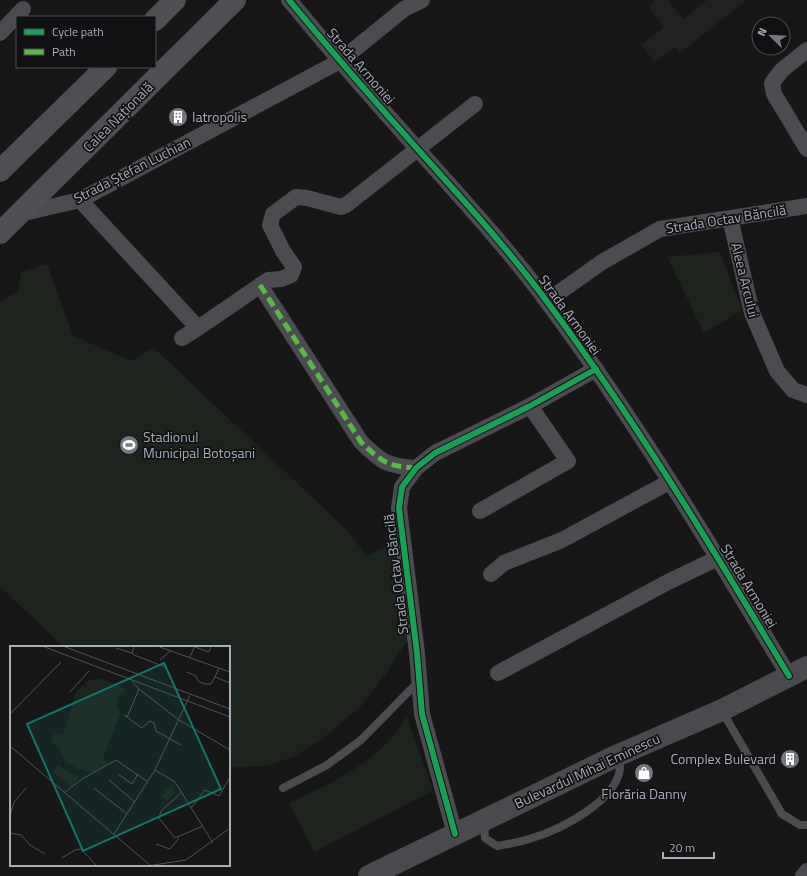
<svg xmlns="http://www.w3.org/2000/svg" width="807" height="876" font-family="'Titillium Web',sans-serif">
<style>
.built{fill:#212123}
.green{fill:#1d241e}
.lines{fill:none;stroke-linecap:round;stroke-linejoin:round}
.lane{stroke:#4b4c50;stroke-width:8}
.street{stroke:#4b4c50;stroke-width:16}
.secondary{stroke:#4a4a4e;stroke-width:22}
.primary{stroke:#4d4f52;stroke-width:22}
.quiet{stroke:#58b947;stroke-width:5;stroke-dasharray:10 5;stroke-linecap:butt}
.cycleway-casing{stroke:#111113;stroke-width:8}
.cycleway{stroke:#1a9f57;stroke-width:6}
.labels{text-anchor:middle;stroke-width:3.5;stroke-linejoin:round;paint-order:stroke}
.street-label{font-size:14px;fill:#a8adb8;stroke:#111113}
.poi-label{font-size:14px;fill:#a8adb8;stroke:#111113;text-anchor:start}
.inset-road{fill:none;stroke:#515357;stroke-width:1}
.view{fill:#0f766e;fill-opacity:0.15;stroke:#0f766e;stroke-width:2}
.inset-edge{fill:none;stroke:#a8adb8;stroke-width:2}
</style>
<rect width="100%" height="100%" fill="#171717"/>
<path class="built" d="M655 0H668L683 19 707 0H747L680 53 675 47 655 62 641 45 664 27 648 6Z"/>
<path class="green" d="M720 252 742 310 704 333 667 257Z
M47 264 73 336 132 361 153 347 347 530 366 555 408 538 409 638 385 675 361 706 323 738 295 756 268 766 229 767V647H64L0 587V302L18 291 21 272Z
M407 716 433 791 314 852 289 803C334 782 381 761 407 716Z"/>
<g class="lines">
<path class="lane" d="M722 711 782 814 800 825H807
M283 788 327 765 361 740 419 681
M484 822 485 838 497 846C509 844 521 842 532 838 560 830 617 801 620 768 620 765 618 760 616 757"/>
<path class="street" d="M289 0C332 52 376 103 422 154 465 202 509 250 548 303 636 421 713 549 789 676
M0 33 23 9
M807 50 782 70 772 83 774 94 807 149
M80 200 198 328 182 338
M20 214 80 200 340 61 404 9 422 0
M730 218 752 313 777 371 793 390 807 395
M260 285 361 442C382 462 386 466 416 468
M547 301 602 262 660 229 807 206
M198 328 268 280 281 279 291 275 294 267 283 251 270 225 273 214 296 197 307 198 341 207 346 205 475 104
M480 511 568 461 530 406
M491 574 504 563 562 540 669 482
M498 673 668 582 718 558
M455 834 422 714 417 653 399 508 402 487 416 468 435 453 530 406 596 369
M803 876 807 871"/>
<path class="secondary" d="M369 876 616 756 722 710 807 667"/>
<path class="primary" d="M155 20 175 0
M0 171 106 67
M0 233 235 0"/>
<path class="quiet" d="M260 285 361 442C382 462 386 466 416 468"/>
<g class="cycleway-casing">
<path id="cycleway" d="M289 0C332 52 376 103 422 154 465 202 509 250 548 303 636 421 713 549 789 676
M455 834 422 714 417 653 399 508 402 487 416 468 435 453 530 406 596 369"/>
</g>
<use href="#cycleway" class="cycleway"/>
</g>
<defs>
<g id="building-disc" transform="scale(1)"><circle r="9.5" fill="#757880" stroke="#111113"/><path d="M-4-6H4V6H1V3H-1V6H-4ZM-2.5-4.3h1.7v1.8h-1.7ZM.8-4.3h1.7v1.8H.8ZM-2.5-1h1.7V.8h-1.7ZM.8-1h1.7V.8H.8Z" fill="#fff"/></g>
<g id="stadium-disc" transform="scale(1)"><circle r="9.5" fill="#757880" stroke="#111113"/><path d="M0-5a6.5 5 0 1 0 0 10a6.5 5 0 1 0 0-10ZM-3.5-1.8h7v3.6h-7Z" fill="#fff"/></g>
<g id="shop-disc" transform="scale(1)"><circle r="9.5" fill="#757880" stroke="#111113"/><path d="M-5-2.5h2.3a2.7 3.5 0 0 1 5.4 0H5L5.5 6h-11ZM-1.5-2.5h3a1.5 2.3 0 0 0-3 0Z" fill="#fff"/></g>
</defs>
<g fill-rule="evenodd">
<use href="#building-disc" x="178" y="117"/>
<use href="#stadium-disc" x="129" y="445"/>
<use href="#building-disc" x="790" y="759"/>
<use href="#shop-disc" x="644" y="773"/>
</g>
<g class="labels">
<g class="street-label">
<text transform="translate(361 66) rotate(49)" y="5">Strada Armoniei</text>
<text transform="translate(118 117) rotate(-45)" y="5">Calea Națională</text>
<text transform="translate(132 170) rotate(-27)" y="5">Strada Ștefan Luchian</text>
<text transform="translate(726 219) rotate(-9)" y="5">Strada Octav Băncilă</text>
<text transform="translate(745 280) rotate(76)" y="5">Aleea Arcului</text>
<text transform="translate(570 315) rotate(54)" y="5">Strada Armoniei</text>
<text transform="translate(396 574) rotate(-97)" y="5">Strada Octav Băncilă</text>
<text transform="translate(749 586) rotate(59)" y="5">Strada Armoniei</text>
<text transform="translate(587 771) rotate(-25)" y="5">Bulevardul Mihai Eminescu</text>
</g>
<g class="poi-label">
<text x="192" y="122">Iatropolis</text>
<text x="143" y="442">Stadionul<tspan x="143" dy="16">Municipal Botoșani</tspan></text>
<text x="776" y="764" text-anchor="end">Complex Bulevard</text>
<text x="644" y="799" text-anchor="middle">Florăria Danny</text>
</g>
</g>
<g transform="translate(10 646)">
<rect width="220" height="220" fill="#171717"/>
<path d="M91 32 116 43 107 52V63L111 65 93 113 99 118 83 126 69 123 56 116 48 100 41 97 45 87 53 90 66 46 78 35ZM48 118 62 128 70 131 61 140 43 126ZM161 139 165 147 158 155 151 150Z" fill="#1d241e"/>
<path class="inset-road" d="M32 0 220 71M53 0 220 63M124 0 122 7 124 9 155 21M147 0 220 26M185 1 199 6 201 0M106 2 122 7M180 11 185 0M150 14 161 4M209 22 205 31 220 37M177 26 186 30 188 35 195 38H201L205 31M122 35 129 43 169 74 220 104M60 46 79 25M0 68 51 16M114 69 117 71 129 43M117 71 132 82 140 75 144 77 146 85 171 99M0 100 141 220M145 124 165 136 203 197M108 128 122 138 128 128M99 134 125 156M84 142 117 168M55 146 72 133 106 114 138 136M171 147 151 165 149 172 165 192 193 180M181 162 195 144 209 150 220 131M0 170 4 156 16 142M0 187 11 189 20 199 35 208M104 188 145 124 180 49M146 198 160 203 169 192M52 212 65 204 71 203 87 220M137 220 176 214 220 182"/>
<path class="view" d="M154 17 211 143 73 205 17 78Z"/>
<rect width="220" height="220" class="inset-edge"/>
</g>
<rect x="16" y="16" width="140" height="52" fill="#111113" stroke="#4d4f55"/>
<rect x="24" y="29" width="20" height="6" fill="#1a9f57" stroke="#4d4f55"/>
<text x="52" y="36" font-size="12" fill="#a8adb8">Cycle path</text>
<rect x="24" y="49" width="20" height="6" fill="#58b947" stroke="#4d4f55"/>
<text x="52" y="56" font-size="12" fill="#a8adb8">Path</text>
<g transform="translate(771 36) rotate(294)"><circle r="19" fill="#111113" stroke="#4d4f55"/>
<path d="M0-3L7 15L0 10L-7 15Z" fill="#757880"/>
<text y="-6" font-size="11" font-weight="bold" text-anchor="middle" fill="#a8adb8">N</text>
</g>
<path d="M663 852v6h51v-6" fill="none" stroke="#a8adb8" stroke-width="2"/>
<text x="669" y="852" font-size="12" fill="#a8adb8" stroke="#111113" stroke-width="3" paint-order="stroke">20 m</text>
</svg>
